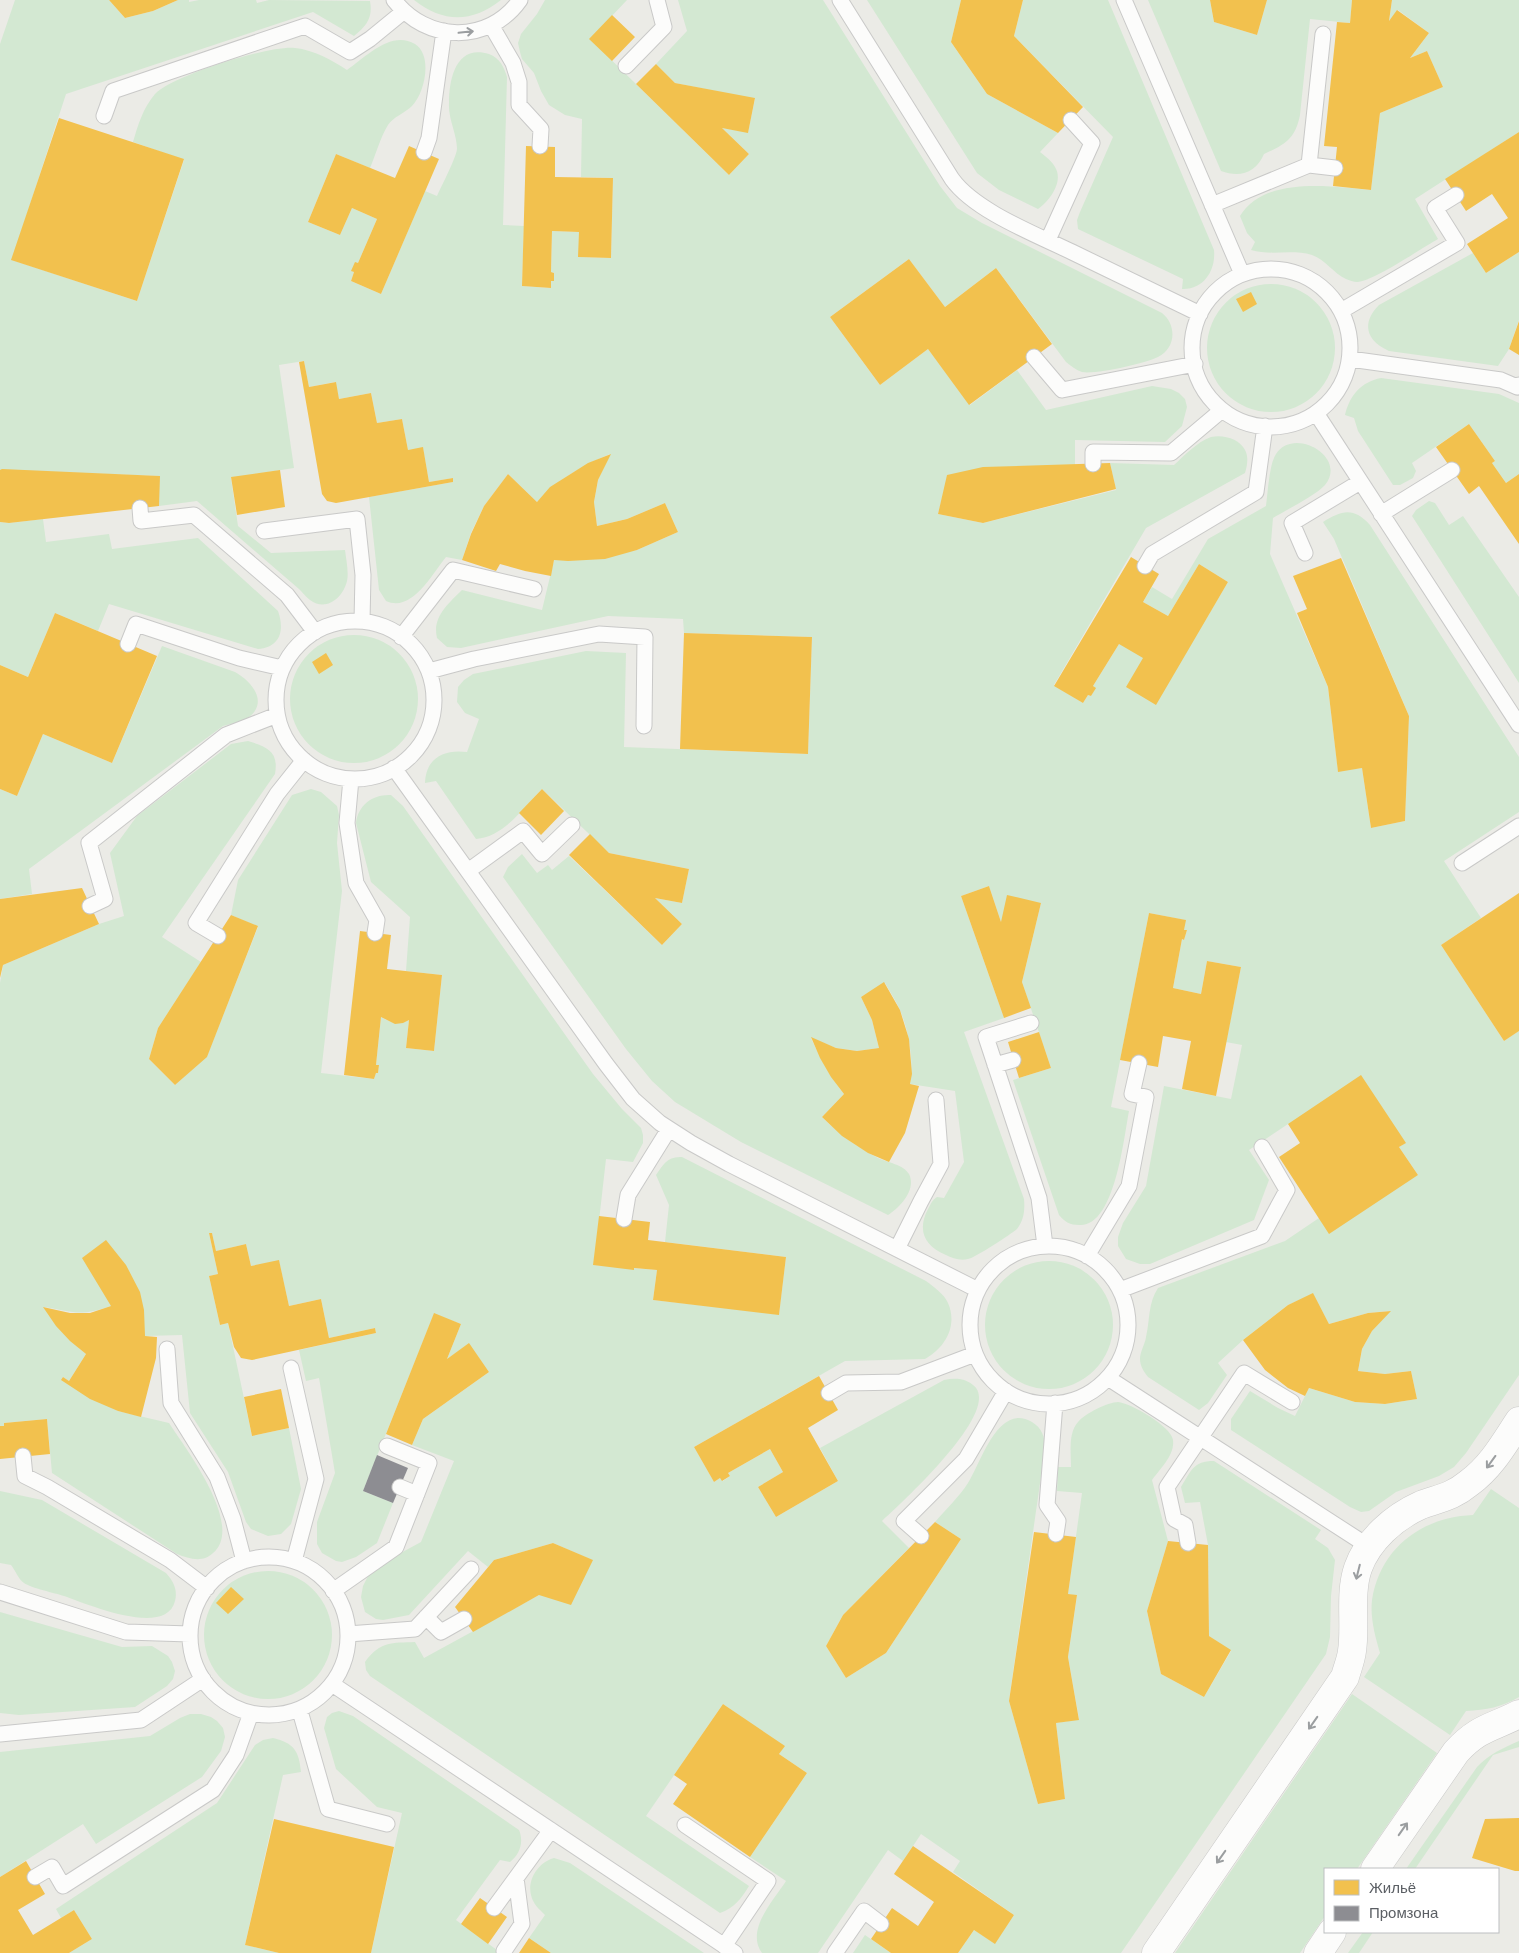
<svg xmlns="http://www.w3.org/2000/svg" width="1519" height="1953" font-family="'DM Sans',sans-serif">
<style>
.green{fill:#d3e8d2}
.homes{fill:#f2c14e}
.industry{fill:#8d8d92}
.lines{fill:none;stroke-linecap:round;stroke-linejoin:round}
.lane-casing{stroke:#c9c9c8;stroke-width:17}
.street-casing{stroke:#c9c9c8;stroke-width:29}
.lane{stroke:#fcfcfb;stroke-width:15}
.street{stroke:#fcfcfb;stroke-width:28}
.oneway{stroke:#9b9ea0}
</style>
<rect width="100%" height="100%" fill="#ebebe6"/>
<path class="green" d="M15 0H109L125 18 153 11 178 0H189V2L199 0H256L257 3 269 0 370 1C373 17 367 26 354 36L313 12 66 94 12 260 137 301 184 160 133 142C138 125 143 108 155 94 172 76 269 45 295 48 314 50 332 60 347 70 366 57 391 30 415 44 433 55 425 93 412 106 405 113 393 117 388 125 380 138 376 154 370 168L336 154 308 222 340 235 352 208 377 219 358 263 352 271 354 272 351 281 381 294 425 191 437 196C442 185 456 158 457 149 457 134 448 119 449 103 449 79 456 44 489 54 500 58 504 67 507 77L503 225 524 226 522 286 551 288V281H554V273L551 272 552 231 579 232V257L611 258 613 178 581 177 582 119 565 115 549 105 541 91 534 73 522 59 520 52 518 43 521 34 537 14 545 0H627L590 39 729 175 749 154 722 128 748 132 755 99 675 83 656 64 687 31 678 0H823L940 186 957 208 982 223 1162 313C1177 325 1176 348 1158 357 1146 363 1095 375 1082 372 1076 370 1071 366 1066 362L996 268 945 307 909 259 830 317 880 385 928 349 970 405 1017 370 1046 410 1152 386 1171 389 1179 393 1185 399 1187 407 1182 426 1165 442 1075 440V465L948 475 938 514 983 523 1116 490 1110 463 1174 465C1185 455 1197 442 1211 437 1223 434 1240 439 1245 450 1249 457 1247 466 1245 473L1146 528 1054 685 1083 703 1088 695 1091 696 1095 688 1093 686 1119 644 1206 619 1228 582 1199 564 1168 616 1143 602 1152 587 1172 599 1208 539 1266 506C1268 492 1269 465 1276 454 1294 426 1348 457 1325 485 1315 496 1286 510 1273 518L1270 554 1328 687 1338 771 1362 768 1371 828 1405 821 1409 716 1334 539 1323 522C1342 510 1354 507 1370 525L1519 757V812L1444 861 1481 918 1441 945 1504 1041 1519 1031V1375L1466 1453 1454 1467 1439 1476 1396 1492 1369 1511 1361 1512 1350 1507 1231 1430V1419L1250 1391 1278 1408 1295 1416 1309 1388 1355 1402 1385 1404 1417 1399 1411 1371 1385 1374 1358 1371 1362 1349 1372 1331 1390 1311 1368 1313 1329 1324 1313 1294 1288 1305 1243 1340 1218 1363 1227 1375 1208 1403 1199 1410 1148 1377C1144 1372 1140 1366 1140 1359 1140 1352 1145 1344 1146 1337 1150 1320 1148 1303 1158 1288L1285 1241 1319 1218 1418 1175 1399 1147 1405 1143 1288 1124 1249 1150 1269 1180 1254 1220 1150 1264H1140L1126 1259 1118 1246V1237L1123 1223 1146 1186 1164 1086 1231 1099 1242 1045 1226 1042 1241 967 1207 961 1201 994 1173 988 1182 939 1184 940 1187 930H1184L1185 920 1149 913 1111 1107 1129 1111C1124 1136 1115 1228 1079 1225 1070 1225 1065 1222 1059 1215L1013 1080 1051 1068 1022 982 1041 903 1001 922 989 886 961 896 1004 1018 964 1032 1024 1199C1025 1210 1024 1220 1017 1229 1011 1234 975 1258 968 1259 960 1261 952 1258 946 1255 924 1246 917 1230 928 1209 931 1204 932 1200 937 1197L944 1198 964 1162 955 1091 910 1084C914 1061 909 1032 900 1010 896 1001 890 992 885 983L861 997 872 1020 879 1048 857 1051 836 1048 811 1038C820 1058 830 1076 844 1094L822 1117C839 1134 857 1147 878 1158 887 1162 904 1165 909 1174 917 1190 899 1208 888 1215L741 1142 675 1102 652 1081 626 1049 503 877 508 867 522 854 537 873 548 865 552 870 569 856 662 945 682 924 655 898 682 903 689 869 609 853 542 789C523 808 504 837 476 839L436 781 425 783C426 757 445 749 467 752L479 719 465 713 457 702 458 687 464 680 473 674 586 651 626 653 624 747 808 754 812 637 684 633 683 619 608 616 461 648 447 647 437 638C432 617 448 604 462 590L542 610 554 560 637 550 678 532 665 503 627 519 597 526 594 502 598 480 610 454C582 466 558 479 537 502L508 474 484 506 471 533 462 560 446 557C432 574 412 613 386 601L379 590 369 497 453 482V478L429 482 423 448 408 450 402 419 377 423 371 393 339 399 335 382 309 387 304 361 279 365 294 468 231 478 238 526 271 553 345 550C346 559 349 572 347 581 343 598 326 612 310 600 306 597 302 592 299 589L197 501 159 506V476L0 470V44Z
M414 0H501C472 23 443 23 414 0Z
M867 0H961L951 42 987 94 1058 133 1040 152C1045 156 1052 161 1055 167 1064 181 1050 201 1038 209L999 190 977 173Z
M1023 0H1108L1214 250C1216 270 1204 290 1182 289L1183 279 1078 229 1077 220 1080 212 1113 137 1014 36Z
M1148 0H1210L1214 22 1257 35 1267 0H1352L1350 23 1310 19 1300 115C1295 139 1286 144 1264 154 1256 173 1240 178 1221 171Z
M1392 0H1519V132L1415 199 1438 239C1422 248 1372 282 1357 282 1354 282 1349 280 1346 279 1333 273 1326 260 1312 255 1292 249 1270 256 1251 250L1255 242 1247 233 1240 216C1264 176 1331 186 1371 190L1380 113 1443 87 1427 51 1410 58 1429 33 1398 10 1389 21Z
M1519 252V320L1509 349 1498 366 1389 351C1366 341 1361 323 1379 305L1473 253 1486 273Z
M1207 348a64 64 0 1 1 128 0a64 64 0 1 1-128 0Z
M1381 378 1499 394 1519 403V474L1506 483 1492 463 1495 461 1469 424 1412 463 1416 471 1413 478 1400 485H1393L1358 431 1354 418 1345 415C1350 395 1361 382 1381 378Z
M1429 501 1435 503 1449 525 1463 516 1519 597V683L1412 516 1416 510Z
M43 519 46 542 109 534 112 549 198 538 278 611C285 631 280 647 258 649L109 604 98 631 55 613 28 677 0 665V522L9 523Z
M290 699a64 64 0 1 1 128 0a64 64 0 1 1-128 0Z
M162 646 235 672C253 682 270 704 246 719 239 722 230 724 223 726L29 869 32 894 0 899V789L17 796 43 734 112 763Z
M248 741C267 747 279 751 275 774L162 937 201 962 158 1028 149 1059 175 1085 207 1056 258 927 231 915 238 880 292 795 311 789 321 792 337 806 339 815 337 843 342 891 321 1073 374 1079 376 1073H378L379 1065H376L381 1017C391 1023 399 1025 409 1020L406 1048 434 1051 442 975 406 971 410 917 371 882 356 823C358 805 373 794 391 795L403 806 593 1074 622 1109 641 1128 643 1135V1143L633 1162 606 1159 594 1265 657 1270 653 1300 779 1314 786 1257 665 1242 669 1205 656 1175C663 1165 667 1156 682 1157L926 1281C934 1287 944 1294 948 1303 958 1326 945 1348 925 1359L845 1361 694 1447 714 1482 720 1478 723 1481 730 1476 728 1473 770 1449 783 1472 758 1487 776 1517 838 1481 820 1448 944 1380C955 1378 964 1378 973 1385 1005 1409 900 1504 882 1521L909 1548 843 1615 826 1646 846 1678 886 1653 961 1539 935 1522C946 1509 959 1497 968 1483 981 1463 998 1402 1032 1422 1042 1428 1045 1437 1045 1448L1009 1701 1038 1804 1065 1799 1056 1723 1079 1719 1068 1657 1077 1596 1068 1594 1082 1493 1057 1491 1058 1467H1071C1071 1453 1068 1433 1078 1422 1084 1414 1108 1402 1118 1402 1131 1403 1172 1427 1173 1440 1175 1455 1160 1469 1152 1480L1168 1541 1147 1611 1161 1674 1204 1697 1231 1651 1209 1636 1208 1545 1200 1502 1185 1503 1181 1487C1191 1471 1193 1461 1214 1461L1321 1530 1315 1539 1328 1548 1335 1560 1331 1596 1330 1637 1326 1654 1121 1953H958L974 1930 995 1943 1014 1915 953 1872 960 1861 921 1834 903 1861 888 1850 818 1953H762C745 1930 774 1900 786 1881L750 1857 807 1773 779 1754 784 1746 723 1704 646 1816 749 1886C741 1899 734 1908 720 1913L370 1676 366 1670 365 1662C380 1641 392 1643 415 1642L424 1658 539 1595 592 1560 553 1543 494 1560 488 1567 468 1551 409 1615 383 1620 376 1619 365 1612 361 1597 363 1586 368 1576 373 1568 421 1542 454 1461 412 1445 423 1419 489 1372 469 1344 447 1359 461 1324 434 1314 363 1491 393 1503 377 1543 356 1557 342 1562 336 1561 322 1553 317 1544V1522L335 1473 319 1378 306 1381 299 1350 376 1333 375 1328 329 1338 321 1299 289 1306 279 1261 251 1266 246 1244 216 1251 212 1233H209L218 1274 209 1276 220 1325 228 1323 252 1436 289 1428 301 1489 291 1524 281 1534 268 1536 251 1529 246 1522 228 1472 190 1413 182 1335 145 1336 111 1306C79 1317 75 1312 44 1307 56 1326 69 1340 86 1354L69 1381 63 1377 62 1380 118 1411 169 1423C186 1449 245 1526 213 1553 203 1563 189 1559 177 1554L52 1473 47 1419 4 1423V1426H0V983L3 965 99 924 124 916 110 853 137 816 231 744Z
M985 1325a64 64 0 1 1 128 0a64 64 0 1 1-128 0Z
M1491 1489 1519 1508V1697C1502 1707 1486 1710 1466 1711L1450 1735 1364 1677 1380 1653C1375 1636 1370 1618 1372 1600 1380 1548 1422 1517 1473 1515Z
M0 1491 42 1500 166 1573C173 1581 178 1589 175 1601 166 1638 87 1604 64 1596 55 1593 31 1588 24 1583 19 1580 15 1570 11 1565L0 1563Z
M204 1635a64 64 0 1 1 128 0a64 64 0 1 1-128 0Z
M0 1612 122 1647 152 1646 168 1656 172 1662 175 1671 173 1679 167 1686 135 1707 19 1715 0 1713Z
M1352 1694 1437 1753 1357 1869H1325V1916L1300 1953H1175Z
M339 1711 353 1716 519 1830C524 1842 520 1854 510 1862L500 1860 456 1920 501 1953H371L402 1813 377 1807 336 1769 324 1728 327 1717 332 1713Z
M190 1714H201L211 1717 217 1721 223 1728 225 1737 221 1751 202 1777 96 1844 83 1824 0 1877V1752L150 1736 180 1718Z
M273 1738C294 1743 299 1751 301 1772L283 1775 245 1945 279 1953H69L92 1939 74 1910 61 1918 56 1909 217 1803 255 1745 263 1740Z
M1519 1741V1747L1493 1755 1415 1869H1406L1477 1767C1489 1754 1503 1748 1519 1741Z
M554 1858 570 1863 704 1953H551L529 1938 545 1915C539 1909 533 1904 531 1895 527 1879 539 1862 554 1858Z
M1363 1932H1373L1359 1953H1348Z
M865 1935 891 1953H853Z"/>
<path class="homes" d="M109 0H178L153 11 125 18Z
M961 0H1023L1014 36 1083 107 1058 133 987 94 951 42Z
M1210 0H1267L1257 35 1214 22Z
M1352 0H1392L1389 21 1397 10 1429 33 1410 58 1427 51 1443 87 1380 113 1371 190 1333 186 1337 147 1324 146 1337 22 1350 23Z
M612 15 635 37 612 61 589 39Z
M656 64 675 83 755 98 748 133 722 128 749 154 729 175 636 84Z
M59 118 184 159 137 301 11 260Z
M1519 132V252L1486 273 1467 244 1508 218 1492 194 1466 211 1445 179Z
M409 146 439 159 381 294 351 281 354 272 351 271 355 262 358 263 377 219 352 208 340 235 308 222 336 154 395 178Z
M526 146 555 147V177L613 178 611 258 578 257 579 232 552 231 551 272 554 273V281H551V288L522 286Z
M909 259 945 307 996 268 1052 344 969 405 928 349 880 385 830 317Z
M1251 292 1257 304 1243 312 1236 299Z
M1519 321V355L1509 349Z
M304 361 309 387 336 382 339 399 371 393 377 423 402 419 408 450 423 447 429 482 453 478V482L336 503 327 501 322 494 299 362Z
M1469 424 1495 461 1492 463 1506 483 1519 474V544L1479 486 1469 494 1436 447Z
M611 454 598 480 594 502 597 526 627 519 665 503 678 532 637 550 605 559 568 561 554 560 551 576 525 571 500 564 496 571 462 560 471 534 484 506 508 474 537 502 550 487 588 463Z
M1110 463 1116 489 983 523 938 514 947 475 983 467Z
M2 469 160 476 159 506 9 523 0 522V470Z
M280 470 285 507 237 515 231 477Z
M1131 557 1159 574 1143 602 1168 616 1199 564 1228 582 1156 705 1126 687 1143 658 1119 644 1093 686 1096 688 1091 696 1088 695 1083 703 1054 686Z
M1341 558 1409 716 1405 821 1371 828 1362 768 1338 772 1328 687 1297 613 1307 609 1293 576Z
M55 613 157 656 112 763 43 734 17 796 0 789V665L28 677Z
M684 633 812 637 808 754 680 749Z
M326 653 333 665 319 674 312 662Z
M542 789 564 811 541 835 519 813Z
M590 834 609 853 689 869 682 903 655 898 682 924 662 945 569 855Z
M989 886 1001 922 1007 895 1041 903 1022 982 1031 1008 1004 1018 961 896Z
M82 888 99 924 3 965 0 978V899Z
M1519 893V1031L1504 1041 1441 945Z
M1149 913 1186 920 1184 930H1187L1184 940 1182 939 1173 988 1201 994 1207 961 1241 967 1216 1096 1182 1089 1191 1041 1163 1036 1158 1067 1120 1060Z
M231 915 258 926 207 1057 175 1085 149 1059 158 1028Z
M360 931 391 935 387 969 442 975 434 1051 406 1048 409 1020 403 1023 395 1024 381 1017 376 1065H379L378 1073H376L374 1079 344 1075Z
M884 982 900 1010 909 1039 912 1074 910 1084 919 1086 905 1133 889 1162 868 1153 842 1136 822 1117 844 1094 831 1077 820 1058 811 1037 836 1048 857 1051 879 1048 872 1020 861 997Z
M1039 1032 1051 1068 1019 1078 1008 1042Z
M1361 1075 1406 1143 1399 1147 1418 1175 1329 1234 1279 1157 1300 1143 1288 1124Z
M599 1216 650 1222 648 1240 786 1257 779 1315 653 1300 657 1270 634 1268V1270L593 1265Z
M209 1233H212L216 1251 246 1244 251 1266 279 1260 289 1306 321 1299 329 1338 375 1328 376 1333 252 1360 241 1358 234 1347 228 1323 220 1325 209 1276 218 1274Z
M106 1240 126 1265 140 1292 144 1310 145 1336 157 1337 156 1358 141 1417 118 1411 90 1399 61 1380 63 1377 69 1381 86 1354 70 1341 56 1326 43 1307 70 1313H90L111 1306 82 1258Z
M1313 1293 1329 1324 1368 1313 1391 1311 1372 1331 1362 1349 1358 1371 1385 1374 1411 1371 1417 1399 1385 1404 1355 1402 1309 1388 1305 1396 1288 1388 1265 1370 1243 1340 1288 1305Z
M434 1313 461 1324 447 1359 469 1343 489 1372 423 1419 412 1445 386 1434Z
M819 1376 838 1410 808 1428 838 1481 776 1517 758 1487 783 1472 770 1449 728 1473 730 1476 722 1481 720 1478 714 1482 694 1447Z
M281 1389 289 1428 252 1436 244 1397Z
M47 1419 50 1454 0 1459V1426H4V1423Z
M935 1522 961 1539 886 1653 846 1678 826 1646 843 1615Z
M1034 1532 1076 1537 1068 1594 1077 1595 1068 1657 1079 1720 1056 1723 1065 1799 1038 1804 1009 1701Z
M1168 1541 1208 1545 1209 1636 1231 1650 1204 1697 1161 1674 1147 1611Z
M553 1543 593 1560 571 1605 539 1595 473 1632 455 1607 494 1560Z
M231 1587 244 1599 228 1614 216 1603Z
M723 1704 785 1746 779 1754 807 1773 750 1857 673 1804 687 1784 674 1775Z
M1519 1818V1871H1515L1472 1858 1485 1819Z
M274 1819 394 1847 371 1953H279L245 1945Z
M913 1846 1014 1915 995 1944 974 1930 958 1953H891L871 1939 892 1908 918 1926 934 1902 894 1874Z
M26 1861 45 1894 18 1910 33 1935 74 1910 92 1939 69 1953H0V1877Z
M480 1898 507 1917 488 1944 461 1924Z
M529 1938 551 1953H519Z"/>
<path class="industry" d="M377 1455 408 1468 393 1503 363 1491Z"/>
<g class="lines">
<g class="lane-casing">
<path id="lane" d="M394 0C426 42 488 45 520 0
M840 0 952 179C975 211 1035 234 1072 252 1114 272 1157 293 1200 314
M1124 0 1242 274
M491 25 513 63 519 82V105L541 129 540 146
M626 66 664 27 657 0
M104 116 113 91 305 26 350 52 370 39 403 12
M424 152 429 138 444 31
M1309 165 1335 168
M1212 205 1309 165 1323 34
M1048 240 1092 143 1071 120
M1192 348a79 79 0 1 1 158 0a79 79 0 1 1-158 0Z
M1341 311 1457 243 1435 208 1456 195
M1034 357 1062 390 1195 364
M1350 359 1501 380 1517 387 1519 385
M1316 413 1519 725
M1093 464V452L1171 453 1222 410
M140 508 141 521 194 515 287 595 315 632
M1381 514 1452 470
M264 531 357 519 363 575 362 621
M1305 553 1292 523 1360 482
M1145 566 1152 554 1256 492 1265 426
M276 700a79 79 0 1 1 158 0a79 79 0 1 1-158 0Z
M401 637 453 570 534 589
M128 644 136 624 239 658 282 668
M429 671 474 659 599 634 645 637 644 726
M394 768 606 1064 633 1099 660 1123 691 1143 729 1164 978 1290
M351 779 347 823 356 883 377 920 375 933
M1462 863 1519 826
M468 871 523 831 542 854 572 825
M90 906 105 899 89 843 226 735 277 715
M218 936 196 923 277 794 304 760
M1031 1023 986 1037 1039 1198 1045 1246
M995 1065 1013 1060
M624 1219 628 1195 669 1129
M970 1325a79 79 0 1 1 158 0a79 79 0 1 1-158 0Z
M897 1249 921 1201 941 1164 936 1100
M1087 1256 1129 1186 1146 1097 1132 1094 1139 1063
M1120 1290 1262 1236 1287 1190 1262 1147
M167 1349 171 1403 217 1477 233 1519 244 1561
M291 1368 316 1479 294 1561
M1108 1378 1368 1546
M829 1393 846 1383 901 1382 975 1354
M1055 1403 1047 1505 1058 1521 1056 1534
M23 1456 25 1476 47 1487 170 1560 207 1588
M400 1487 417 1494
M921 1536 904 1521 966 1459 1006 1391
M1188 1543 1185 1525 1174 1519 1167 1487 1244 1373 1292 1402
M190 1636a79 79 0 1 1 158 0a79 79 0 1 1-158 0Z
M333 1591 396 1547 429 1463 387 1446
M0 1592 126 1632 190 1634
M426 1617 441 1632 464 1619
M348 1634 415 1629 471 1569
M332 1684 735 1953
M300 1711 328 1809 387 1824
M0 1734 141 1720 203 1679
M685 1825 768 1881 724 1946
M35 1877 52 1867 63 1886 213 1790 236 1755 251 1713
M494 1908 516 1878
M504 1951 522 1924 516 1878 551 1830
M835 1953 864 1911 881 1924"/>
</g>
<g class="street-casing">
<path id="street" d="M1375 1869 1456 1752C1479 1727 1492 1728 1519 1714
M1156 1953 1345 1677C1347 1669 1351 1660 1352 1651 1356 1625 1349 1594 1358 1568 1368 1540 1394 1517 1421 1505 1440 1498 1452 1497 1469 1483 1491 1467 1504 1444 1519 1421
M1318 1953 1332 1932"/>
</g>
<use href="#lane" class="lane"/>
<use href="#street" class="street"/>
</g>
<defs><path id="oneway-shaft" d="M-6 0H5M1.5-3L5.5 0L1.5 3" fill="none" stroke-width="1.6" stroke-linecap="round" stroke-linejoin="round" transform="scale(1.25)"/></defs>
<g class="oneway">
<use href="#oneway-shaft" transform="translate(466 32) rotate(-6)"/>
<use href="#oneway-shaft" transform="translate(1491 1462) rotate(126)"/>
<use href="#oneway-shaft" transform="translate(1358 1572) rotate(104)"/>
<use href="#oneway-shaft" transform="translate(1313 1723) rotate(125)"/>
<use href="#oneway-shaft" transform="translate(1403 1829) rotate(-55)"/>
<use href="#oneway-shaft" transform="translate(1221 1857) rotate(125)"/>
</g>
<rect x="1324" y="1868" width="175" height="65" fill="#ffffff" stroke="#bdbfc1"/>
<rect x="1334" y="1880" width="25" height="15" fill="#f2c14e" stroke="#bdbfc1"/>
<text x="1369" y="1893" font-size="15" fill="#5b5f64">Жильё</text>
<rect x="1334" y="1906" width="25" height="15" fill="#8d8d92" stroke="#bdbfc1"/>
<text x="1369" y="1918" font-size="15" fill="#5b5f64">Промзона</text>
</svg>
